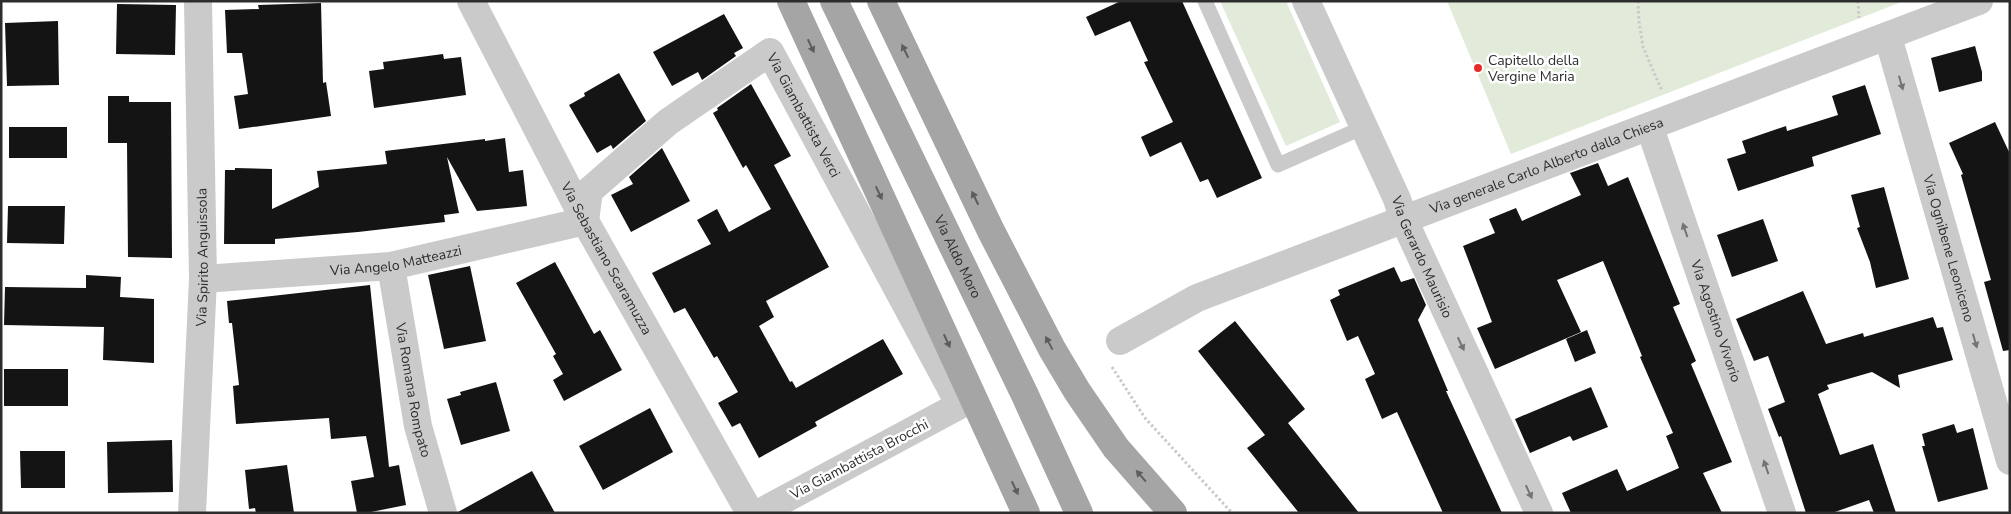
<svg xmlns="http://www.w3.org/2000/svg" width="2011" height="514" font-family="'Nunito Sans',sans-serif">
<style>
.green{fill:#e2ebda}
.building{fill:#141414}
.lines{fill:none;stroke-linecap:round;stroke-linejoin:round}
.path{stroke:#cacaca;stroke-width:3;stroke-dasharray:2.5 2.5;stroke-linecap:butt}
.service{stroke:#cacaca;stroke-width:15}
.minor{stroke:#cacaca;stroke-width:28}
.primary{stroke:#a5a5a5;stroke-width:28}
.primary-bridge{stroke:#a5a5a5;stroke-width:28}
.oneway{fill:#5d5d5d}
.oneway2{fill:#747474}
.poi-dot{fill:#e92a2a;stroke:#fff;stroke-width:2}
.labels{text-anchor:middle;stroke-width:5;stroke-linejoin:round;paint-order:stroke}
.poi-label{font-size:14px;fill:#2d2d2d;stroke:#fff;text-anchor:start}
.street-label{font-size:14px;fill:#2d2d2d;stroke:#fff}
</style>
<rect width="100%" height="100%" fill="#fff"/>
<path class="green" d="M1220 1H1286L1340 122 1286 146Z
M1447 1H1904L1511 154Z"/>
<path class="building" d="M1121 1H1182L1262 178 1217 198 1208 179 1200 182 1181 142 1150 157 1141 137 1173 122 1144 62 1148 61 1130 21 1095 36 1086 17Z
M321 3 323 83 326 82 331 116 239 129 234 96 248 94 242 53H227L225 10 259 9 258 5Z
M117 4 176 5 175 55 116 54Z
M724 14 743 48 734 53 736 56 702 80 698 72 672 86 653 52Z
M58 21 59 85 7 86 5 23Z
M1975 46 1982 72V81L1939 92 1931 58Z
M443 54 444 59 461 57 466 95 374 108 369 71 384 69 383 62Z
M619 73 646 121 613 149 611 145 597 153 569 105 585 96 584 93Z
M751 84 791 156 774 165 829 267 766 301 774 317 759 326 790 382 792 381 796 388 883 339 903 374 815 422 817 426 759 458 740 423 732 427 718 403 738 392 717 356 714 358 685 308 674 313 652 273 711 244 697 220 717 209 729 232 771 209 746 165 743 168 713 113 718 110 717 108Z
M1865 85 1881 134 1812 157 1814 166 1738 191 1727 159 1746 153 1742 141 1786 126 1787 131 1838 115 1832 96Z
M108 96H129V102H171L172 258 128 257 127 143H108Z
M1995 122 2010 154V350L2003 351 1984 282 1991 280 1961 175 1963 174 1949 143Z
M9 127H67V158H9Z
M505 138 509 172 523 170 527 206 477 211 447 157 459 213 444 215 445 222 358 232 275 239V244H224L225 170H235V168L272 169V209L319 187 317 171 387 164 385 151 485 139V141Z
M662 148 690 201 631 232 611 195 633 184 629 177Z
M1598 163 1608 186 1628 177 1680 304 1673 307 1696 361 1691 364 1732 462 1703 473 1722 513H1571L1562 493 1617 469 1627 491 1679 468 1666 436 1673 433 1640 357 1642 356 1603 261 1557 280 1581 332 1495 369 1477 328 1492 322 1463 246 1495 233 1489 219 1516 208 1522 221 1581 195 1570 173Z
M1884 187 1909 279 1876 288 1870 262 1857 228 1860 227 1851 195Z
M8 206H65L64 244 7 243Z
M1763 219 1778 261 1732 277 1717 235Z
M555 262 594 334 600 330 622 370 564 401 553 380 563 374 553 356 556 354 516 283Z
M470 266 486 341 444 349 428 275Z
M1394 267 1401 282 1414 278 1426 305 1418 320 1448 391H1446L1502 513H1443L1397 412 1382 419 1365 379 1375 374 1358 336 1347 341 1330 300 1340 295 1338 290Z
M86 275 121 277 120 297 154 299V363L103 360 104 327 4 325 5 287 86 288Z
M370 285 389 467 399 465 406 505 366 513H357L351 481 374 477 366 436 331 439 329 418 236 424 233 386 239 385 232 323H229L227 301Z
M1803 291 1826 344 1863 333 1864 337 1933 317 1937 328 1943 327 1953 360 1898 375 1900 388 1872 372 1827 385 1829 389 1818 394 1840 455 1873 444 1896 513H1874L1869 500 1832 513H1806L1781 436 1779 437 1768 409 1785 402 1768 356 1754 361 1736 319Z
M1235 321 1305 409 1288 423 1359 513H1299L1247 448 1265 435 1198 351Z
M1587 330 1596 353 1575 362 1566 339Z
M4 369H68V406H4Z
M496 382 510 431 461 445 447 399 461 395 460 392Z
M1591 387 1608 427 1573 441 1570 436 1530 453 1515 419Z
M650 408 673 452 603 490 579 446Z
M1954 424 1957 433 1973 428 1988 489 1938 502 1922 446H1925L1922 434Z
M172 440 173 492 108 493 107 442Z
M20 451H65V488H21Z
M287 465 294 513H256L255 508 249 509 245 470Z
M532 471 555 513H458V512Z"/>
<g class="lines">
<path class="path" d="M1638 1 1639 21 1643 47 1662 91
M1858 1 1859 18
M1112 367 1145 418 1232 513"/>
<path class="service" d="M1205 1 1278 165 1364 127"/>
<g class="minor">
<path id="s1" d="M471 1 585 221 750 513"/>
<path id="s2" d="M1306 1 1397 199 1404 220 1539 513"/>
<path id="s3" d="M1888 37 2010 461"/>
<path id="s4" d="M1650 128 1782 513"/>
<path id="s5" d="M391 266 418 426 443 513"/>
<path id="s6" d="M203 279 391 266 585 221 589 191 668 122 770 52 960 405 759 513"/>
<path id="s7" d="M1120 341 1197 298 1979 1"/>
<path id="s8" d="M192 513 203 279 198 1"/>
</g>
<path class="primary" d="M791 1 1026 513
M881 1 991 231 1052 349 1077 391 1116 448 1173 513"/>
<path class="primary-bridge" id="s9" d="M834 1 1024 393 1079 513"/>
</g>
<defs><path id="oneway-solid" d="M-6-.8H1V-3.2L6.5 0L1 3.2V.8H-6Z" transform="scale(1.25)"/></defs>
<g class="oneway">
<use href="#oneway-solid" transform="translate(811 46) rotate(65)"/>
<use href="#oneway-solid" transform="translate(905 51) rotate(-116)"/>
<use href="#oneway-solid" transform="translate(879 193) rotate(65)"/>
<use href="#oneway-solid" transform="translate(975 198) rotate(-116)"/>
<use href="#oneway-solid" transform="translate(947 341) rotate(65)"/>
<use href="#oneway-solid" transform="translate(1049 343) rotate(-118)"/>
<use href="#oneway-solid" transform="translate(1141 476) rotate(-131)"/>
<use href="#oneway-solid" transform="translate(1015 488) rotate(65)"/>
</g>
<g class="oneway2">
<use href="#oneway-solid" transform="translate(1901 83) rotate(74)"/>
<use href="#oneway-solid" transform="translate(1685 230) rotate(-109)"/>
<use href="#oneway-solid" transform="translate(1975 341) rotate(74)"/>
<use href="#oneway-solid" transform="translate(1461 344) rotate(65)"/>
<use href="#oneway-solid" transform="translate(1766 467) rotate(-109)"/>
<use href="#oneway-solid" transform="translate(1529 492) rotate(65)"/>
</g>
<circle class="poi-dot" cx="1478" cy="68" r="5"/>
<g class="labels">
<g class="poi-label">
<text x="1488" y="65">Capitello della<tspan x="1488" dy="16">Vergine Maria</tspan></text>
</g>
<g class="street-label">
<text dy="5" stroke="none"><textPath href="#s6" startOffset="718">Via Giambattista Verci</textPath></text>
<text dy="5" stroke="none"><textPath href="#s7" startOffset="462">Via generale Carlo Alberto dalla Chiesa</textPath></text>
<text dy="5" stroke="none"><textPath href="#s3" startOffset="220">Via Ognibene Leoniceno</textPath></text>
<text dy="5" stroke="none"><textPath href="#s8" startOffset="256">Via Spirito Anguissola</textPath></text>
<text dy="5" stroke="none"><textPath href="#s9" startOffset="284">Via Aldo Moro</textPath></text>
<text dy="5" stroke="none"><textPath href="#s2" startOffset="281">Via Gerardo Maurisio</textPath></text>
<text dy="5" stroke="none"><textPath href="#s1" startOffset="291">Via Sebastiano Scaramuzza</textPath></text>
<text dy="5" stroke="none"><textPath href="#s6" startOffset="194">Via Angelo Matteazzi</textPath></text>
<text dy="5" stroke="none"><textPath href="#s4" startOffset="204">Via Agostino Vivorio</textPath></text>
<text dy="5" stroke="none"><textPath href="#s5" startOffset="126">Via Romana Rompato</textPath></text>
<text transform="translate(859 459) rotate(-28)" y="5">Via Giambattista Brocchi</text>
</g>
</g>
<rect width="2011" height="514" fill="none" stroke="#2d2d2d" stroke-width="5"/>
</svg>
